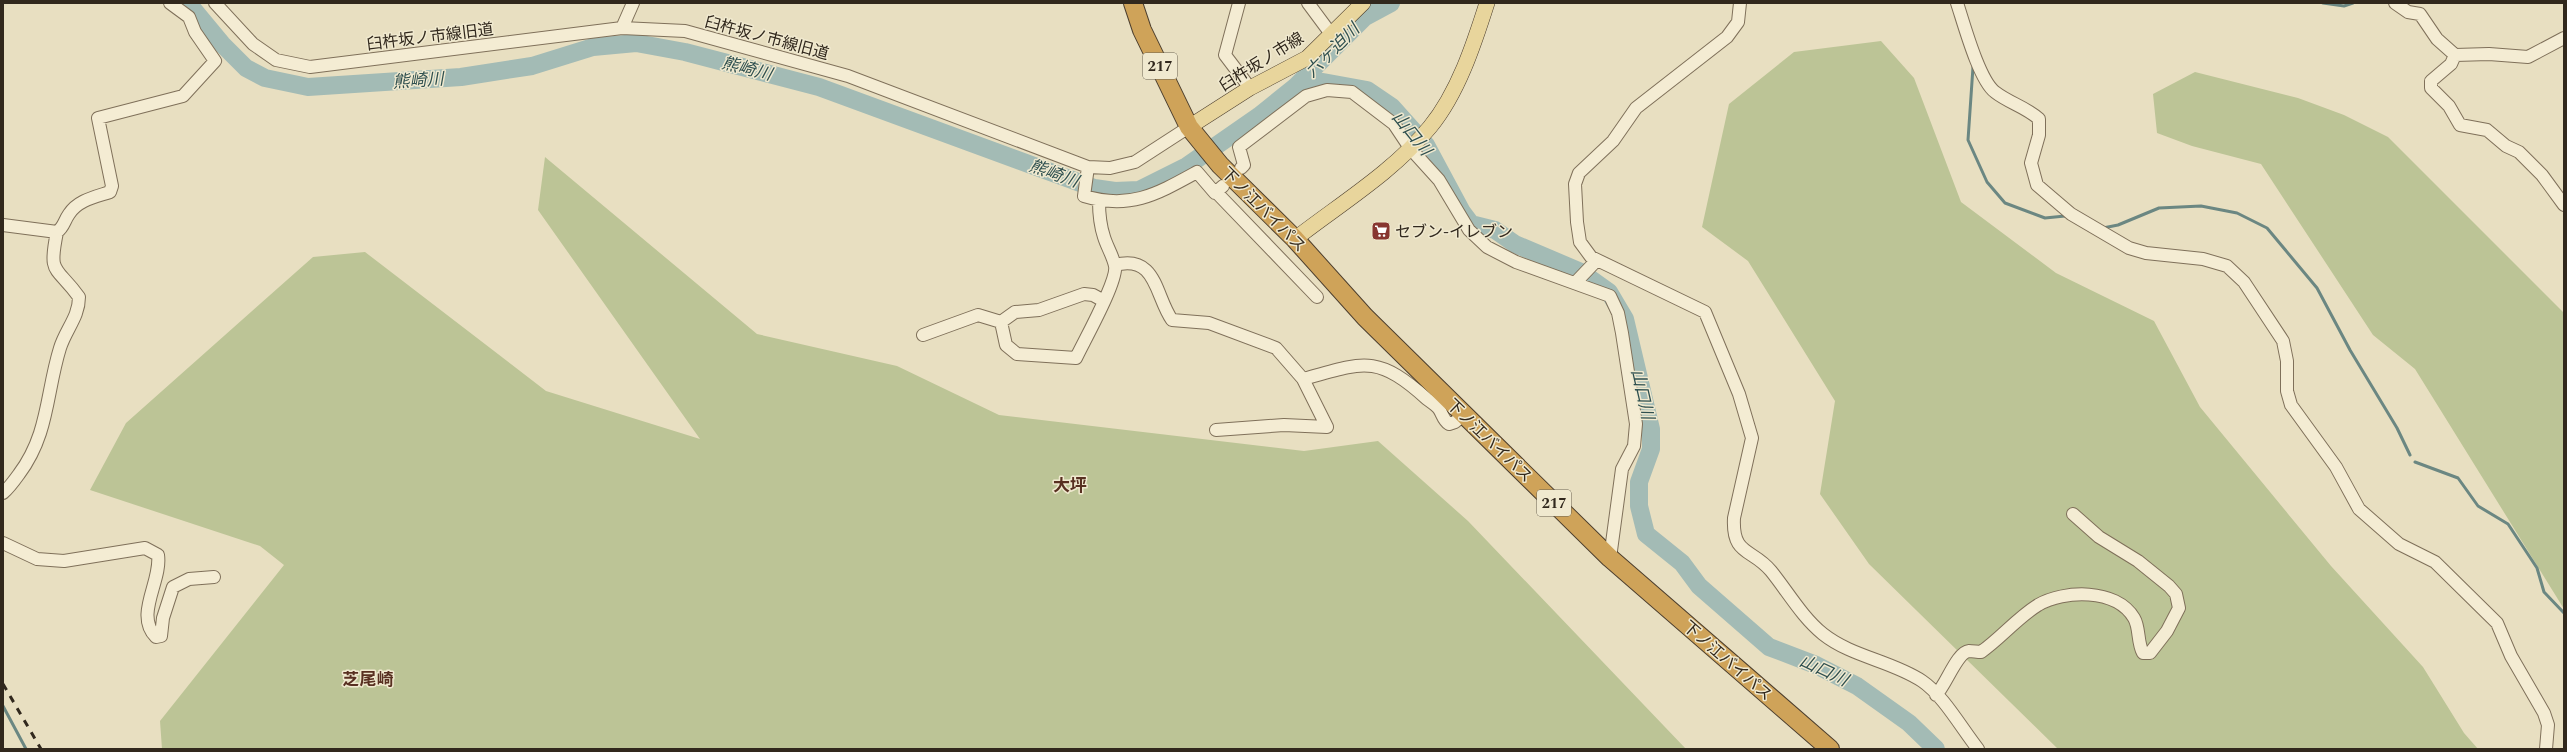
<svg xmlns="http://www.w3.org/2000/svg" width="2567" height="752" font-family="Spectral,'Noto Sans JP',serif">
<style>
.green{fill:#bcc496}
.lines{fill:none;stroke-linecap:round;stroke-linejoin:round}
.stream{stroke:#6b8782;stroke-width:3}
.river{stroke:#a3bbb5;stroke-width:18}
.minor-casing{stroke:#7f705a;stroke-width:14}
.major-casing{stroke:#4d3f2e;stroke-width:16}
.highway-casing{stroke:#4d3f2e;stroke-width:20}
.minor{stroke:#f4ecd3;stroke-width:12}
.major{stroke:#e8d59c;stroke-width:15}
.highway{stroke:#cfa359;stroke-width:18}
.rail{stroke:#31281d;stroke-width:3;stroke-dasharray:7 7;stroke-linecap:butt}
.labels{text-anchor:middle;stroke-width:3;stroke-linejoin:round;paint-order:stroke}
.shield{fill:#f0e9cf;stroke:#6a6252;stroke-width:1}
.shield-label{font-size:15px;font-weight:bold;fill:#31281d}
.street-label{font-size:16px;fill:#31281d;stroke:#f0e9cf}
.poi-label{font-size:16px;fill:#31281d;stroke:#f0e9cf;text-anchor:start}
.water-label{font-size:17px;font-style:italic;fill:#2e4f4f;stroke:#f0e9cf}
.neighbourhood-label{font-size:17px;font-weight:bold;fill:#583021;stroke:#f0e9cf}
</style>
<rect width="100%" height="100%" fill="#e8dfc1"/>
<path class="green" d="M1881 41 1914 78 1961 202 2056 273 2154 321 2200 407 2331 566 2423 667 2464 733 2478 749H2058L1869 564 1820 494 1835 401 1748 261 1702 227 1729 104 1794 52Z
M2195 72 2298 98 2344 115 2388 137 2564 313V609L2415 369 2373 335 2261 164 2192 146 2157 133 2153 94Z
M545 157 757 334 897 366 999 415 1304 451 1378 441 1468 521 1686 749H162L160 721 284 565 260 546 90 490 126 423 313 257 365 252 546 391 700 439 538 210Z"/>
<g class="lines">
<path class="stream" d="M2323 3 2344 6 2353 3
M1973 67 1968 140 1987 182 2005 203 2045 218 2065 216
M2103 228 2118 225 2159 208 2201 206 2237 213 2267 228 2317 288 2350 350 2397 428 2410 455
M2415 462 2458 478 2478 506 2508 524 2537 568 2544 592 2564 613
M3 706 26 749"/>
<path class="river" d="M188 3 222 44 246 68 265 78 308 87 461 77 532 66 593 47 636 43 685 52 819 87 1094 188 1115 191 1139 190 1187 166 1259 116 1295 87 1365 17 1391 3
M1295 87 1301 84 1323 82 1367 90 1392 107 1426 145 1462 212 1471 224 1495 230 1515 244 1581 272 1609 292 1625 319 1651 429V449L1639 482V506L1646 534 1682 563 1699 586 1769 647 1816 665 1857 686 1909 723 1936 749"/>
<g class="minor-casing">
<path id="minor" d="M215 3 253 44 276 60 310 67 622 28 685 31 848 76 1088 167 1110 168 1135 162 1189 127
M1239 3 1225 55 1250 88
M1308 3 1331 34
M1740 3 1738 22 1727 37 1636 108 1613 141 1579 173 1575 184 1577 222 1580 242 1591 257 1705 312 1739 394 1752 438 1734 518C1732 556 1752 548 1771 571 1788 592 1802 617 1823 634 1852 657 1892 661 1922 681 1943 695 1962 729 1978 749
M1957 3C1964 24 1979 80 1995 92 2009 103 2026 107 2039 119V135L2031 163 2037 185 2071 214 2129 248 2146 253 2203 259 2227 266 2244 282 2283 341 2287 361V391L2291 405 2336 467 2359 509 2399 544 2435 562 2497 623 2511 656 2544 713 2548 725 2546 749
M2395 3 2408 12 2420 14 2437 39 2455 55 2489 54 2528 57 2564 38
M622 28 633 3
M2455 55 2451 64 2431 81V88L2449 106 2460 125 2487 130 2506 146 2519 152 2542 175 2564 205
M1088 167 1084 196C1130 210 1157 194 1197 172L1215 193 1223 186
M1241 168 1244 165 1239 147 1306 96 1327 90 1352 92 1394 124 1410 148 1439 180 1469 230 1487 247 1516 262 1610 296 1618 313 1622 333 1636 424 1634 446 1622 469 1610 558
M1216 192 1317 297
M3 225 57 232
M1115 265C1157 254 1155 296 1172 320L1209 323 1276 348 1303 379 1327 427 1284 425 1216 430
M1575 283 1597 260
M1001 322 1006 345 1017 354 1076 358C1084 341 1118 281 1115 266 1113 256 1107 247 1104 237 1100 225 1099 213 1099 201
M1001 322 1015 312 1039 310 1084 294 1093 295 1104 301
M923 335 978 315 1001 322
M1303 379C1364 362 1377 354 1427 399 1431 402 1436 405 1439 409 1443 415 1443 420 1449 424L1455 422 1464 414
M3 493C9 488 14 481 19 474 49 434 46 393 60 348 66 329 79 317 79 297 56 265 48 276 57 232 64 227 64 221 69 214 78 200 95 197 110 192L112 186 98 118 183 96 215 61 195 32 189 17 170 3
M3 543 37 559 64 561 145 548 158 555C162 581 134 615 156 637L161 636 163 618 173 587 189 579 214 577
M1936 695C1946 685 1957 652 1969 651 1973 651 1977 652 1981 652 2001 638 2017 618 2038 605 2064 590 2116 588 2134 618 2140 628 2137 642 2143 653H2150L2167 631 2179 608 2176 594 2169 586 2138 561 2099 537 2073 514"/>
</g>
<g class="major-casing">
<path id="major" d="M1189 127 1250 88 1307 58 1363 3
M1295 239C1340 204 1393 172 1430 127 1458 93 1474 44 1487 3"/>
</g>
<g class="highway-casing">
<path id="highway" d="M1133 3 1142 30 1189 127 1220 165 1295 239 1365 317 1610 558 1830 749"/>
</g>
<use href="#minor" class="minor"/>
<use href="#major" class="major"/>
<use href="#highway" class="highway"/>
<path class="rail" d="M3 684 41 749"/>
</g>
<defs>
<g id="supermarket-square" transform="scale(1)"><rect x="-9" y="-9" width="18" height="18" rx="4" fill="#883631" stroke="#f0e9cf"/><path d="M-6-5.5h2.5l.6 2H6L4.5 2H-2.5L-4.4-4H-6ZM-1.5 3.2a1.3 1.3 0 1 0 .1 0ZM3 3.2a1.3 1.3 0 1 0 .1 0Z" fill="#fff"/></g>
</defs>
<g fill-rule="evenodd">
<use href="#supermarket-square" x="1381" y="231"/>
</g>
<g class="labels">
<g class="shield">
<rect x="1143" y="53" width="34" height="26" rx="3"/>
<rect x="1537" y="490" width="34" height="26" rx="3"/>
</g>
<g class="shield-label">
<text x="1160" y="71">217</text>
<text x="1554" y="508">217</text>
</g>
<g class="street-label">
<text transform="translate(430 36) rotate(-7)" y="6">臼杵坂ノ市線旧道</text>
<text transform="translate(767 37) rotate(15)" y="6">臼杵坂ノ市線旧道</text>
<text transform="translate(1261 61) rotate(-32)" y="6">臼杵坂ノ市線</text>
<text transform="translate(1264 209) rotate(45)" y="6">下ノ江バイパス</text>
<text transform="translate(1490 440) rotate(44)" y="6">下ノ江バイパス</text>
<text transform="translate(1728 660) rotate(41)" y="6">下ノ江バイパス</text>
</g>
<g class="poi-label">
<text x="1395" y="237">セブン-イレブン</text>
</g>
<g class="water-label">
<text transform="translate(1332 50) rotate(-45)" y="6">六ヶ迫川</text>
<text transform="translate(747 68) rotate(14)" y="6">熊崎川</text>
<text transform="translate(418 80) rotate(-4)" y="6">熊崎川</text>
<text transform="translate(1412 133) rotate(51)" y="6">山口川</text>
<text transform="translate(1054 173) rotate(20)" y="6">熊崎川</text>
<text transform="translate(1643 394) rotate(77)" y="6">山口川</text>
<text transform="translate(1824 670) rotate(25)" y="6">山口川</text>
</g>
<g class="neighbourhood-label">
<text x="1070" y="491">大坪</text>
<text x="368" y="685">芝尾崎</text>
</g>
</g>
<rect width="2567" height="752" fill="none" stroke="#31281d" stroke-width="8"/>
</svg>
